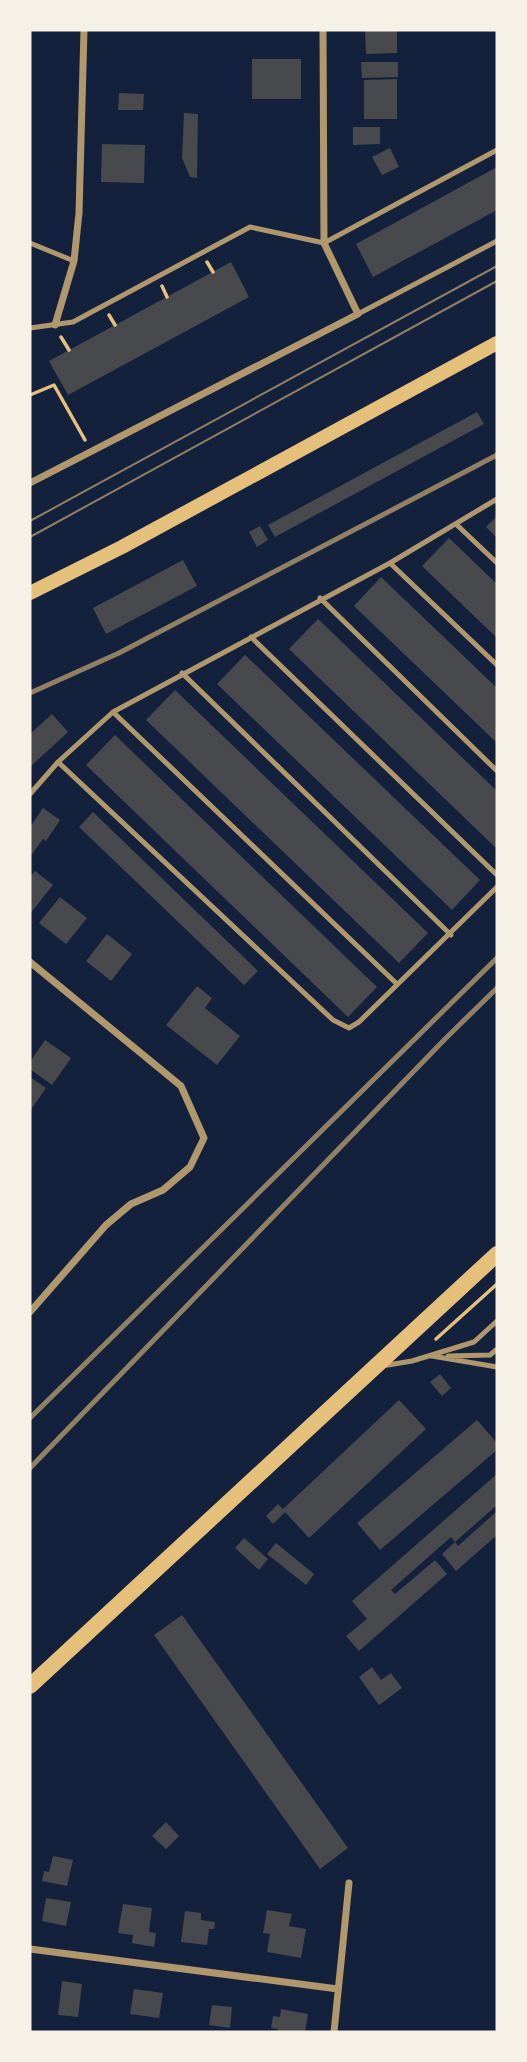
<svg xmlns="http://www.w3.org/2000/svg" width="527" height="2062" font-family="Mulish,sans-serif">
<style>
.building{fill:#48494c}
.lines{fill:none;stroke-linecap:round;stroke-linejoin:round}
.path{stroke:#e5c07b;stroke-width:3.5}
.service{stroke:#b1986c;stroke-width:5}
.minor{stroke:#b1986c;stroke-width:7}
.secondary{stroke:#e5c07b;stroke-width:14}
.primary{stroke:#e5c07b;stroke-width:16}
.tram{stroke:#918062;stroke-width:2}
.rail{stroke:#918062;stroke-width:5}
</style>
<rect width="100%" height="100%" fill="#14213d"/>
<path class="building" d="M365 30H397V53L366 54Z
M252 59H301V99H252Z
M361 62H398V77L362 78Z
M397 79V119H364V80Z
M119 93 144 94 143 110H118Z
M184 113 198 114 197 178 190 177 182 158Z
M353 127H380V144L353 145Z
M102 144 145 145 144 183 101 182Z
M390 148 399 167 382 175 372 157Z
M497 167V210L373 277 356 244Z
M231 262 249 297 68 395 49 361Z
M477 412 484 424 275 537 268 525Z
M497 516V538L486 527Z
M260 526 268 540 257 547 249 532Z
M449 538 497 584V638L422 566Z
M183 560 197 586 106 634 93 608Z
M381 577 497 688V743L354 606Z
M318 619 497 791V849L289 649Z
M245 655 480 880 452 910 217 684Z
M175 690 428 933 399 963 146 720Z
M52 714 68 732 30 767V734Z
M115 735 377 987 348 1017 86 765Z
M43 808 60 820 46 841 43 839 32 854 30 852V827Z
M93 812 258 971 244 985 79 827Z
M35 871 53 885 30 914V877Z
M60 897 87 918 66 944 39 923Z
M107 934 132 954 111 981 86 961Z
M197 986 212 998 205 1008 240 1036 217 1065 166 1025Z
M45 1040 71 1058 52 1085 30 1069V1062Z
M30 1077 46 1088 30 1111Z
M440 1374 451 1388 442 1396 430 1382Z
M399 1400 426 1429 309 1538 285 1512 273 1524 266 1516 278 1504 283 1509Z
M477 1420 497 1443V1450L380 1550 357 1523Z
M497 1474V1508L496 1506 455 1542 451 1537 391 1590 395 1594 435 1560 447 1574 359 1651 346 1636 367 1619 352 1601Z
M497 1511V1535L456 1571 442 1554 455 1542 458 1546Z
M244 1538 268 1559 259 1570 235 1548Z
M276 1543 314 1574 306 1585 267 1554Z
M182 1615 348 1848 320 1869 154 1635Z
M372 1667 381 1680 391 1673 402 1688 379 1705 359 1677Z
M166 1822 179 1836 166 1849 152 1836Z
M53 1856 73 1860 67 1886 42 1881 44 1871 49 1872Z
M46 1898 71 1902 66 1926 42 1921Z
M123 1904 152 1908 149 1932 156 1933 154 1947 132 1943 133 1935 118 1933Z
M267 1910 292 1914 289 1926 306 1929 301 1958 267 1952 270 1934 263 1933Z
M185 1911 201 1913V1920L215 1922 214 1929H209L207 1945 181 1942Z
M62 1981 82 1984 78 2017 58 2015Z
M134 1989 163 1993 159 2018 130 2014Z
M212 2005 232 2007 230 2028 209 2025Z
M281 2009 308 2014 305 2032H277L278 2029 271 2028 273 2016 280 2017Z"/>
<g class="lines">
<path class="path" d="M207 262 213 272
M162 286 167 297
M109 315 115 325
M61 337 69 350
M30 395 54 385 85 440
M436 1339 497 1284"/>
<path class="service" d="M30 243 74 261
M358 314 497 241
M30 328 73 322 250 227 324 243 497 150
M457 525 497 563
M390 563 497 665
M320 598 497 771
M251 637 497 875
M182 673 451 935
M113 712 397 984
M58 762 333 1020 349 1028 359 1022 497 887
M30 794 58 762 113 712 390 563 497 499
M432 1356 497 1367
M448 1356 490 1355 496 1350
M382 1366 412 1361 474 1342 497 1321"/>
<path class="minor" d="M55 325 74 261 79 213 84 30
M30 483 358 314 324 243 323 30
M30 962 181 1086 204 1138 190 1167 163 1190 131 1204 106 1225 30 1312
M30 1949 338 1989
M334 2032 349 1883"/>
<path class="secondary" d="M30 593 122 547 497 343"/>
<path class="primary" d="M30 1686 497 1254"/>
<path class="tram" d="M30 521 497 266
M30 537 497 281"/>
<path class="rail" d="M30 693 119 653 497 455
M30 1418 497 958
M30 1468 445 1039 497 988"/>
</g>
<rect width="527" height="2062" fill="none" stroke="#f6f1e7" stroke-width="63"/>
</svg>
